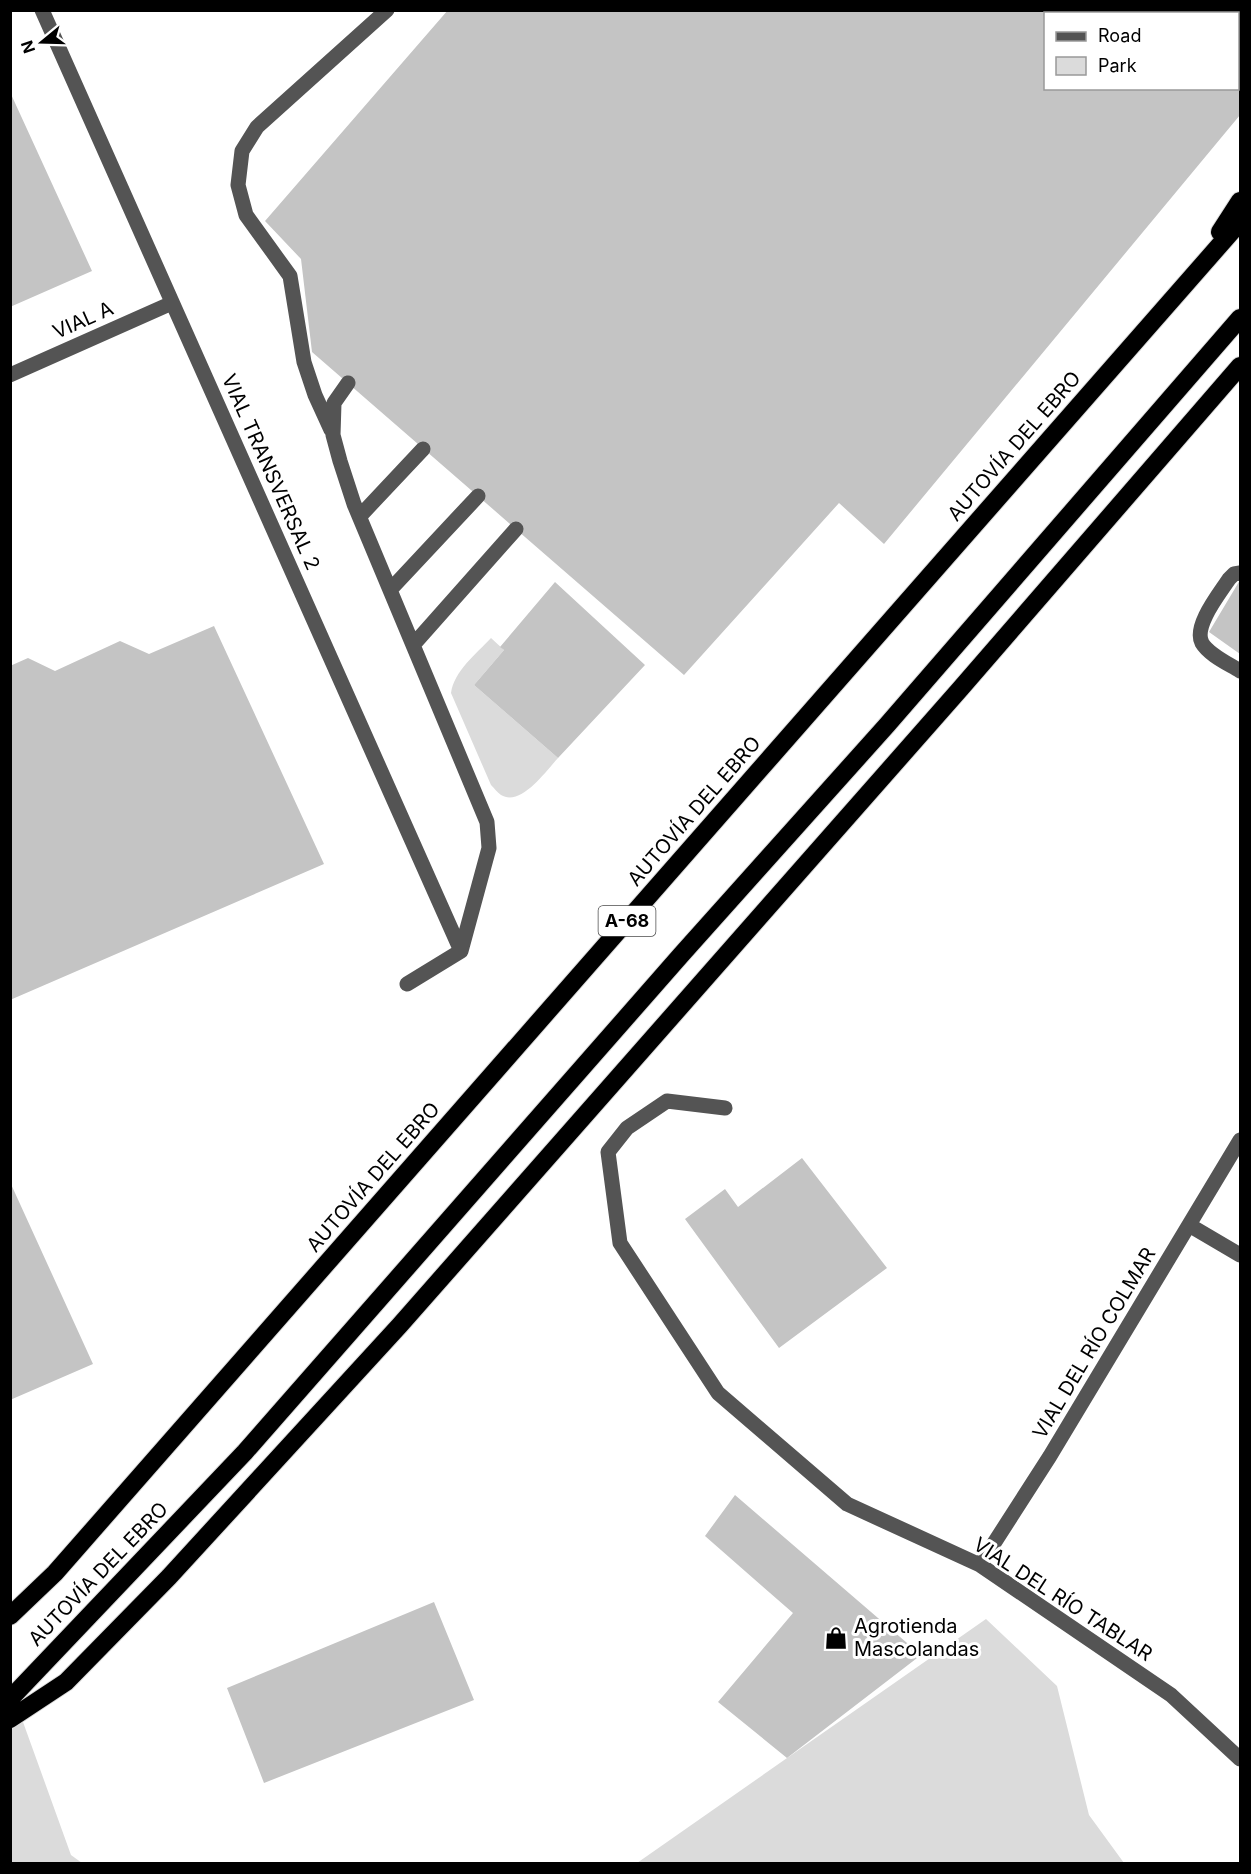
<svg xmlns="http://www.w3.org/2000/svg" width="1251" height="1874" font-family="Inter,sans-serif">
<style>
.green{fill:#dbdbdb}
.building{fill:#c4c4c4;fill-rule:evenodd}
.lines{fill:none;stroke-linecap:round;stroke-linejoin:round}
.highway-casing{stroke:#dbdbdb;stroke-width:20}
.minor{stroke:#545454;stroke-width:15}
.highway{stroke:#000;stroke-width:18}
.labels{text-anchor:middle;stroke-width:6;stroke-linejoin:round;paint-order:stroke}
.shield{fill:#fff;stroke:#4c4c4c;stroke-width:1.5}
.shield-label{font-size:18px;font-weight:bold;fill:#000}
.street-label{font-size:20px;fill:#000;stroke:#fff}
.poi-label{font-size:20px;fill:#000;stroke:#fff;text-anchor:start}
</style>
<rect width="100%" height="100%" fill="#fff"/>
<path class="green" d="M491 638 504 650 474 685 558 758C546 771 521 807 501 795 498 793 494 788 491 785L451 693C454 671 476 654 491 638Z
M986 1619 1057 1686 1089 1815 1124 1863H637Z
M10 1686 71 1855 82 1863H11Z"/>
<path class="building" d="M448 10H1240V115L884 544 839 503 684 675 312 352 301 259 265 221ZM1046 14H1238V88H1046Z
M10 92 92 271 10 307Z
M1240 580V654L1209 632Z
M555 582 645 665 558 758 474 685 504 650 500 647Z
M214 626 324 864 10 1000V666L28 658 55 671 120 641 149 654Z
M802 1158 887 1268 779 1348 685 1219 725 1189 738 1207Z
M10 1182 93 1364 10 1400Z
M735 1495 921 1655 787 1758 718 1702 793 1613 705 1536Z
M434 1602 474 1700 264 1783 227 1688Z"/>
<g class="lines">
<g class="highway-casing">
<path id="highway" d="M1220 232 1240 201
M10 1616 55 1573 1240 222
M10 1699 245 1452 681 955 887 725 1240 318
M10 1719 66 1682 169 1577 400 1325 961 688 1240 366"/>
</g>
<path class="minor" d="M42 10 461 951
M10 375 172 303
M348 383 334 403 333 435 340 461 354 504 487 822 489 848 461 951 407 984
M331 430 315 395 304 362 290 276 246 215 238 185 242 151 257 127 387 10
M360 516 423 449
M1240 573 1234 574 1229 579C1220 593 1193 626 1202 643 1209 655 1229 664 1240 671
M391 589 478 496
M414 644 516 529
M725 1108 667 1101 627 1128 608 1152 620 1243 718 1393 847 1504 980 1565 1171 1695 1240 1759
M1189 1225 1240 1255
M980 1565 1050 1456 1240 1140"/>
<use href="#highway" class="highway"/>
</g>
<defs>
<g id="shop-bare" transform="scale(1.8)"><path d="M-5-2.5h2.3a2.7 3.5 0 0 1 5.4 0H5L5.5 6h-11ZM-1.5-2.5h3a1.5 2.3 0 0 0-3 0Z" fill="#000" stroke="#fff" stroke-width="2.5" paint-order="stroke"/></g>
</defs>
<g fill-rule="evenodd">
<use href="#shop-bare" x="836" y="1638"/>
</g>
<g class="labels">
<rect class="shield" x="598.5" y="906" width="57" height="30" rx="4.5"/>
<g class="shield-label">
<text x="627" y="927">A-68</text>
</g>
<g class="street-label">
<text transform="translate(83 320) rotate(-24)" y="7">VIAL A</text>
<text transform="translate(1014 446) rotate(-49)" y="7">AUTOVÍA DEL EBRO</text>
<text transform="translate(271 472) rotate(66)" y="7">VIAL TRANSVERSAL 2</text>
<text transform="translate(694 811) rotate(-49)" y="7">AUTOVÍA DEL EBRO</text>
<text transform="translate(373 1177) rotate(-49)" y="7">AUTOVÍA DEL EBRO</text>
<text transform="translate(1094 1343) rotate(-59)" y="7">VIAL DEL RÍO COLMAR</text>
<text transform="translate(98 1574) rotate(-46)" y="7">AUTOVÍA DEL EBRO</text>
<text transform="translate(1063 1599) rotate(33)" y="7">VIAL DEL RÍO TABLAR</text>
</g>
<g class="poi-label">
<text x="854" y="1633">Agrotienda<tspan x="854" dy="23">Mascolandas</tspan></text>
</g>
</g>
<rect width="1251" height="1874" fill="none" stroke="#000000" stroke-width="24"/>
<rect x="1044" y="12" width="195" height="78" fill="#ffffff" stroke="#999999" stroke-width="1.5"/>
<rect x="1056" y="32" width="30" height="9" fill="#545454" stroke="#999999" stroke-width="1.5"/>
<text x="1098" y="42" font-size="18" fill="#000000">Road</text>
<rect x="1056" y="57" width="30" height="18" fill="#dbdbdb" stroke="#999999" stroke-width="1.5"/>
<text x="1098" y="72" font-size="18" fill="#000000">Park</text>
<g transform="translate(42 42) rotate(251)" stroke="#ffffff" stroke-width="4.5" paint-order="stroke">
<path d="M0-4.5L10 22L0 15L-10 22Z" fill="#000000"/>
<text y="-9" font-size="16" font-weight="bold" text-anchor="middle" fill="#000000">N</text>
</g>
</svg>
